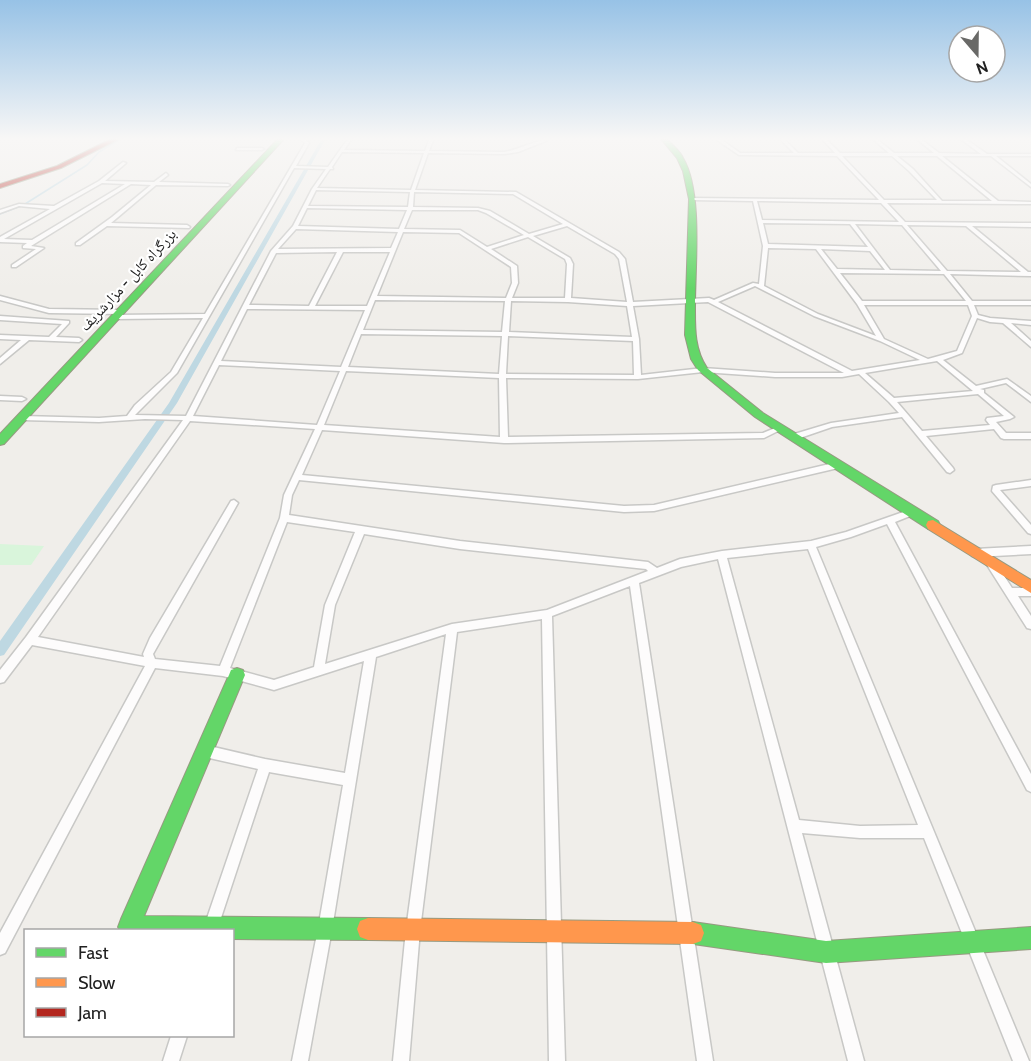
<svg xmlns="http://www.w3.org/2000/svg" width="1031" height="1061" font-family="Cabin,'Noto Naskh Arabic',sans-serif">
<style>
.park{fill:#d9f5db}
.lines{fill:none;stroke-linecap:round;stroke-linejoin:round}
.stream{stroke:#bed8e2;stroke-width:1.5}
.canal{fill:#bed8e2;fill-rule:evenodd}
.street-casing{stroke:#c8c8c6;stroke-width:3}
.fast-casing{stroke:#969a81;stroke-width:2}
.slow-casing{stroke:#969a81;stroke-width:2}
.jam-casing{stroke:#969a81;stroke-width:2}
.street{fill:#fdfcfc;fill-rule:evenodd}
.fast{fill:#63d668;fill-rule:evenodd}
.slow{fill:#ff974d;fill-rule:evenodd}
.jam{fill:#b3261e;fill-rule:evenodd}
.labels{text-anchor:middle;stroke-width:4.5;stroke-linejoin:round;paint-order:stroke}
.far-street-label{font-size:15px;fill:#212121;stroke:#fff}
</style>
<rect width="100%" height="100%" fill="#f0eeea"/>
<path class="park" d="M0 544 44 546 31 565H0Z"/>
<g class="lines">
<path class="stream" d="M25 204 87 165 99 152 119 140
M0 214 21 206"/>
<path class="canal" d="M321 140H325L177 403 4 655 0 656V641L169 403Z"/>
<g class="street-casing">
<path id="street" d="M301 140H306L309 143 296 166 328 167 347 140H351L344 150 425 151 429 140H433L429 151 504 152C519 150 534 140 548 140L518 152 504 154 428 153 415 190 516 192 619 252 625 259 633 302 709 298 714 300 753 283 759 284 763 246 753 201 692 200 690 198 879 200 837 156 739 155 717 140H722L740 153H794L781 140H785L798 153H835L823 140H827L840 153H889L874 140H878L894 153H934L918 140H922L939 153 981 154 962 140H967L987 154H1031V156H996L1031 184V187L991 156H942L998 201 1031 202V204L887 203 905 222 1031 223V227L972 226 1028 272H1031V276L950 274 972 301H1031V305H974L978 315 990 318 1031 321V325L1011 323 1031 341V347L1003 323 990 322 977 318 962 353 943 360 976 386 1007 379 1031 396V402L1006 383 980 389 984 390V393L1014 417 1010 419 996 422 1006 433H1031V439H1004L1001 438 994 429 926 436 953 468 954 470 950 473 947 472 902 417 832 427 797 439H791L790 437 791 435 831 423 899 413 889 402 859 374 842 377H775L703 372 638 379 506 378 508 437 763 433 780 426 784 428 764 438 504 443 322 430 302 475 624 506 654 505 838 462 842 465 838 468 654 511 624 512 299 480 292 495 289 515 460 541 648 562 657 568 680 559 722 551 811 541 846 532 909 510H915L916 512 915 514 895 522 1031 774V792L1027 790 887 524 851 537 816 547 1029 1061H1013L924 838H860L802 833 864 1061H848L718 559 681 567 639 583 713 1061H697L630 586 552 616 565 1061H549L542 619 457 632 420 930 409 1061H393L406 930 446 634 376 657 332 929 308 1061H292L318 929 343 785 269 772 217 930H203L258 769 205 757 201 755 199 751 201 747 205 745 265 759 345 773 364 661 274 690 223 676 155 668 5 953 0 955V933L145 666 32 645 4 682 0 683V670L26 637 183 420 145 419 99 422 22 420 18 418 22 416 99 418 127 416 135 405 171 372 203 318 116 319 113 317 116 315 205 314 305 143ZM342 152 424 153 411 190 317 188 330 169H333L332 167ZM842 156H892L909 171 937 200H884ZM897 156H937L992 201H942L913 169ZM294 168 326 169 312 189 293 226 271 251 186 416 135 415 177 373ZM316 190 410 192 408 207 308 206ZM414 192 513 194 563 224 529 234 490 211 478 208 413 207ZM757 201 881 203 899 222 762 220ZM307 208 407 210 399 229 298 226ZM412 210H478L486 213 524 235 487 247 460 230 404 229ZM763 223 850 224 868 247 768 244ZM855 224 902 225 941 271 890 270ZM907 225 966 226 1021 272 947 271ZM567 226 615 254 619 259 627 302 571 298 573 264 570 258 533 236ZM296 229 398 232 391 248 278 249ZM403 232 459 233 511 267 512 283 506 298 377 296ZM528 237 565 259 567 264 565 298H512L518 283 517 266 491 249ZM768 248 816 249 857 304 876 336 818 314 764 286ZM821 249 870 251 885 270 837 269ZM337 252 309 306 249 305 276 253ZM343 252H390L367 306H315ZM840 273 944 274 966 301H862ZM755 286 814 316 880 341 920 360 852 371 718 302ZM375 300 505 301 502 332 363 330ZM511 301 568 302 627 306 632 337 509 332ZM708 302 844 373H775L703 368 641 375 639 339 633 306ZM864 305H968L972 316 957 351 928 359 884 339ZM247 309 365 310 341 367 221 361ZM361 334 502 336 499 374 348 367ZM508 336 633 341 634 375 506 374ZM937 361 973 391 894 398 865 373ZM219 365 340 371 317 425 193 416ZM346 371 499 378 500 437 324 425ZM978 394 1004 416 987 418 986 420 990 425 922 431 897 402ZM190 421 315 429 284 495 280 518 220 666 155 659 153 654 238 503 234 500 231 501 150 638 143 654 144 657 38 637ZM287 522 355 532 325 605 314 667 274 680 230 668ZM364 534 460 549 646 569 648 571 547 610 452 624 325 664 335 605ZM808 549 918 825 860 826 799 820 727 558Z
M237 148H262L264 149 262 150H236Z
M123 162 126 163 105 181 154 182 166 173 168 175 159 182 228 184 230 185 228 186 156 185 111 223 187 225 190 227 189 228 107 226 80 245H76V243L112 217 151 185 131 184 31 246 44 248 16 267H12V265L36 249 23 248V246L27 243 0 242V237L50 209 19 206 0 213V210L19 204 54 206 99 181ZM102 183 125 184 32 240 4 239Z
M0 296 49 309 121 310 124 312 121 314 49 313 0 300Z
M0 316 69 321V323L56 337 79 338 82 340 79 342 29 340 0 364V358L21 340 0 339V335L49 337 62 324 0 320Z
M0 396 22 397 26 399 22 401 0 400Z
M1031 480V486L1000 490 1031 525V534L1028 533 992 491 993 486 996 485Z
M1031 546V554L975 557 972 556 970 553 972 550 975 549Z
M990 558 993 559 1012 588H1031V596H1018L1031 616V629L1027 628 987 565 985 562 987 559Z
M171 1036H187L179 1061H163Z"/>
</g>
<g class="fast-casing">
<path id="fast" d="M277 140H283L4 444 0 445V434Z
M662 140H668C673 146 680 151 683 158 703 192 695 265 695 305 695 327 694 349 707 368L763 413 938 521 940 525 938 529H928L755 417 698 370 691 359 685 335 689 199 683 171 677 158Z
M237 668 243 670 245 675 144 916 368 918 376 921 379 929 376 937 368 940 232 939V930H120L118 927 121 919 229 675 231 670Z
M693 922 826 941 1031 927V949L826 963 693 944 685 941 682 933 685 925Z"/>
</g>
<g class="slow-casing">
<path id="slow" d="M933 520 1031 580V593L928 529 926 525 928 521Z
M368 918 693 922 701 925 704 933 701 941 693 944 368 940 360 937 357 929 360 921Z"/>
</g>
<g class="jam-casing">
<path id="jam" d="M109 140H117L61 168 0 188V184L57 166Z"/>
</g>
<use href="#street" class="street"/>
<use href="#fast" class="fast"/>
<use href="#slow" class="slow"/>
<use href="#jam" class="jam"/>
</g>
<linearGradient id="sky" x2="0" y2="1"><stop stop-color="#97c2e6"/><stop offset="0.48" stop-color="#f8f7f6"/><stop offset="1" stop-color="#f8f7f6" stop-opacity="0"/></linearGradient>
<rect width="1031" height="289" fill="url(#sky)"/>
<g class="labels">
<g class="far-street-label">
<text transform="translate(128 280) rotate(-47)" y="5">بزرگراه کابل - مزارشریف</text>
</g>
</g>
<rect x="24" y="929" width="210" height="108" fill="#ffffff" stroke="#a6a6a6" stroke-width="1.5"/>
<rect x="36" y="948" width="30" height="9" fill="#63d668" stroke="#a6a6a6" stroke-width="1.5"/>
<text x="78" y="959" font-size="18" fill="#212121">Fast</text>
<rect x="36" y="978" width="30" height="9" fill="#ff974d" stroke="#a6a6a6" stroke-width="1.5"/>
<text x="78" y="989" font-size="18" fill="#212121">Slow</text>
<rect x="36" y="1008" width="30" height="9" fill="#b3261e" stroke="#a6a6a6" stroke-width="1.5"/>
<text x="78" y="1019" font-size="18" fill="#212121">Jam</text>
<g transform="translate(977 54) rotate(160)"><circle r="28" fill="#ffffff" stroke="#a6a6a6" stroke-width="1.5"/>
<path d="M0-4.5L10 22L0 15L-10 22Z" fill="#696967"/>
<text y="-9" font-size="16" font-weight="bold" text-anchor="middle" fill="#212121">N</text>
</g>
</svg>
